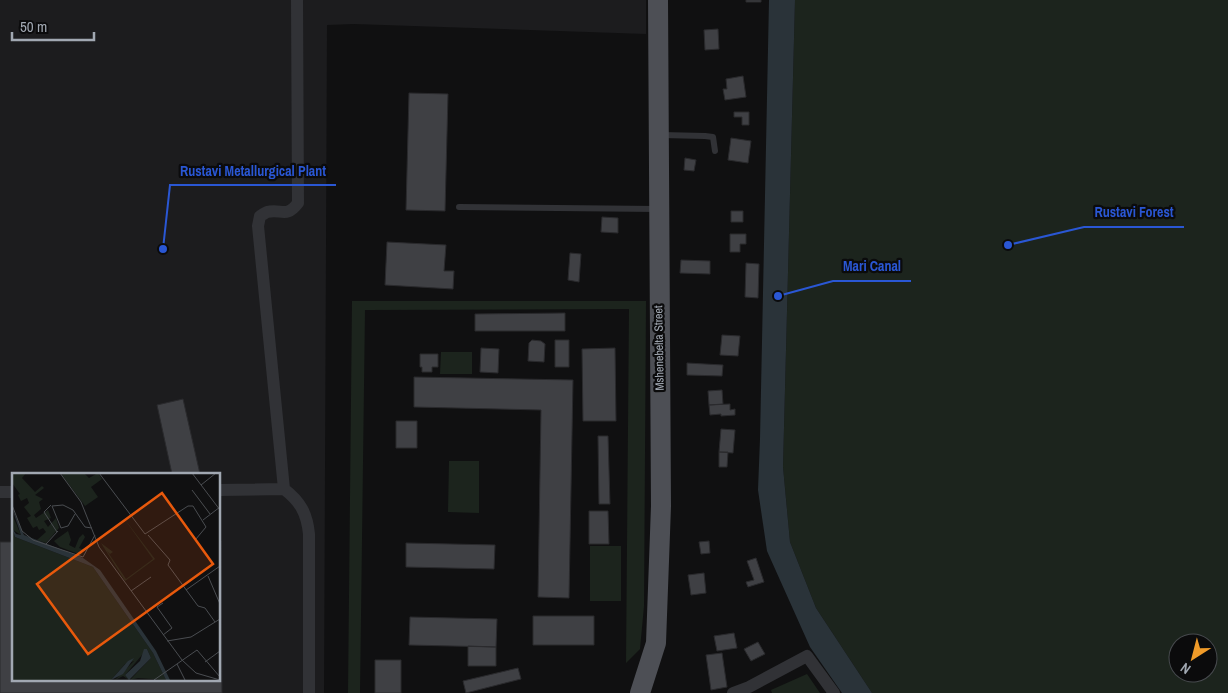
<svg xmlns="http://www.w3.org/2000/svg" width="1228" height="693" font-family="'Archivo Narrow',sans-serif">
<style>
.built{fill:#1c1c1e;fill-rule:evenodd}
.green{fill:#1c241d;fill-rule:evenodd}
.water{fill:#2a3339}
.building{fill:#3f4044;stroke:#2a2a2d}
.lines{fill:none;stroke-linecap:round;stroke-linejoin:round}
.service{stroke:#313236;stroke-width:6}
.minor{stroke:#313236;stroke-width:12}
.primary{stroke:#4d4f55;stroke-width:20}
.labels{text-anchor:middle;stroke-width:4.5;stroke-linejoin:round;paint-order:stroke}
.street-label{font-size:12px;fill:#a1a8b2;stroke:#0b0b0c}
.inset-road{fill:none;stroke:#4a4d51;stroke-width:1}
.view{fill:#e8590c;fill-opacity:0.15;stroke:#e8590c;stroke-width:2.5}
.inset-edge{fill:none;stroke:#a1a8b2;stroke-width:2.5}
.leader{fill:none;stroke:#2a57d4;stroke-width:2}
.callout-dot{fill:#2a57d4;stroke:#0b0b0c;stroke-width:2}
.callout-label{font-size:14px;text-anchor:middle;font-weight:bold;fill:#2a57d4;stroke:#0b0b0c;stroke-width:4.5;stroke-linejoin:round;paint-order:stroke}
</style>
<rect width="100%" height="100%" fill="#101011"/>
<path class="built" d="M0 0H646V34L354 24 327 25 324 693H0ZM14 474H219V679H14Z"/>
<path class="green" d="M795 0H1228V693H872L816 608 790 542 783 467ZM1178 643H1208V673H1178Z
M352 301H646L644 606 640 649 626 663 629 309 365 310 360 693H348Z
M441 352H472V374H440Z
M449 461H479V513L448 512Z
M590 546H621V601H590Z
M807 674 820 693H772L771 690Z"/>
<path class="water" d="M769 0H795L783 467 790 542 816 608 872 693H842L810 647 767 551 758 490 760 439Z"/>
<path class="building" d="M746 0H761V2H746Z
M718 29 719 49 705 50 704 30Z
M743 76 746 97 725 100 723 89H727L726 79Z
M409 93 448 94 445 211 406 210Z
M734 112H749V125H742V117H734Z
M731 138 751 141 748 163 728 160Z
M685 158 696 160 694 171 684 170Z
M731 211H743V222H731Z
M602 217 618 218V233L601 232Z
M730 234H746V244H740V252H730Z
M387 242 446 245 444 271H454L453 289 385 285Z
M570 253 581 254 579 282 568 280Z
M681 260 710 261V274L680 273Z
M746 263 759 264 758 298 745 297Z
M565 313V331H475V314Z
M722 335 740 336 738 356 720 355Z
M532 340 541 341 545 344 544 362 528 361 529 343Z
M555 340H569V367H555Z
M481 348 499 349 498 373 480 372Z
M615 348 616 421H583L582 349Z
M420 354H438V367H432V372H422V367H420Z
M687 363 723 365 722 376 687 375Z
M414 377 573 380 569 598 538 597 541 410 414 407Z
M722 390 723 404 709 405 708 391Z
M183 399 200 474H172L157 405Z
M730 404V410L735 409V415L721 416V414L710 415 709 405Z
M396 421H417V448H396Z
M721 429 735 430 733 453 719 452Z
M598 436H608L610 504H599Z
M719 452H728L727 467H719Z
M589 511H608L609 544H589Z
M219 541H221L222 693H0V542H14V679H219Z
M709 541 710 553 701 554 699 542Z
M406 543 495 545 494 569 406 567Z
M756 558 764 582 748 587 746 582 754 580 747 561Z
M704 573 706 593 691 595 688 575Z
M533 616H594V645H533Z
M410 617 497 619 496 647 409 645Z
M734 633 737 648 717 651 714 636Z
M758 642 765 654 751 661 744 649Z
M468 646 496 647V666H468Z
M722 653 727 687 711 690 706 655Z
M375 660H401V693H375Z
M518 668 521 679 466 693 463 681Z"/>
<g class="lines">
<path class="service" d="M662 135 705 136 713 137 715 151
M459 207 657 209"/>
<path class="minor" d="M284 489 258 226 260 216C262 215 265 213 267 212 281 208 286 219 298 203L297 0
M219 490 284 489C301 502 307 514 309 534V693
M0 492H14
M733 693 749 687 807 656 834 693"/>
<path class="primary" d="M640 693 656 643 661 506 658 0"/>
</g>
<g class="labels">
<g class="street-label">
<text transform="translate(659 348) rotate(-91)" y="4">Mshenebelta Street</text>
</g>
</g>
<g transform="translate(12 473)">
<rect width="208" height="208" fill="#101011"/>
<path d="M0 0H14L10 5 23 19 30 13 32 15 23 22 31 26 27 29 29 36 22 42 24 45 36 37 39 45 32 48 36 54 44 45 47 55 34 70 25 67 34 59 31 55 27 57 25 53 21 55 15 45 19 43 12 34 17 30 15 25 9 28 6 22 8 21 0 10ZM52 0H72L77 5 86 0 90 6 79 14 86 24 73 33 50 2ZM0 41 9 62 1 57 3 64 81 94 141 180 154 207 126 205 118 207 139 185 135 176 113 202 117 207 111 203 103 207 122 188 113 191 99 207H0ZM111 44 143 86 113 108 89 70 101 79 98 81 95 78 114 106 141 86ZM56 58 59 67 57 72 63 75 67 65 71 61 73 64 67 75 72 77 69 82 48 74 42 68Z" fill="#1c241d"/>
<path d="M0 35 12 62 71 85 88 97 144 178 158 207H154L141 180 81 94 3 64 0 55 4 61 9 62ZM132 176H135L139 185 117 207 113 202 128 188ZM122 185 111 201 99 207 116 188Z" fill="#2a3339"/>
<path class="inset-road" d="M48 0 69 29 87 74 170 187 184 200 208 207M87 0 133 61 176 33H181L194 54 184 66M180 0 208 37M189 12 204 0M180 17 198 41M0 32 10 58 21 67 71 84 83 62M39 32 32 39 45 59M63 41 56 53 49 55 40 33 51 32 61 37 73 54 80 55M191 47 208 34M136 62 158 87 156 92 186 133 193 135 203 149M34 71 46 58M196 103 208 131M174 117 208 93M119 118 139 104M151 162 160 155 145 134 151 130M155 168 179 164 208 146M193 189 208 178M165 191 173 207M142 207 185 177 208 204"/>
<path class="view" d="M150 20 201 91 76 181 25 111Z"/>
<rect width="208" height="208" class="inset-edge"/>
</g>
<path class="leader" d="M163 249L170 185H336M1008 245L1084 227H1184M778 296L833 281H911"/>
<g class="callout-dot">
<circle cx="163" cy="249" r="5"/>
<circle cx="1008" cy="245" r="5"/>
<circle cx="778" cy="296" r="5"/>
</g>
<g class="callout-label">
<text x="253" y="176">Rustavi Metallurgical Plant</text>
<text x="1134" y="217">Rustavi Forest</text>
<text x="872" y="271">Mari Canal</text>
</g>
<g transform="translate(1193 658) rotate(216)"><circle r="24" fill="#0b0b0c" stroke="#474a4e"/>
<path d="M0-4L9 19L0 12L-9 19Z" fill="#f09b29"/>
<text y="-8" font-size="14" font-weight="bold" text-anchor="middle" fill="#a1a8b2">N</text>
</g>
<path d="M12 32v8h82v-8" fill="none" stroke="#a1a8b2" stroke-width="2.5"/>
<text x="20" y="32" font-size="15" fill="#a1a8b2" stroke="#0b0b0c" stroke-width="4" paint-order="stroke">50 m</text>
</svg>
